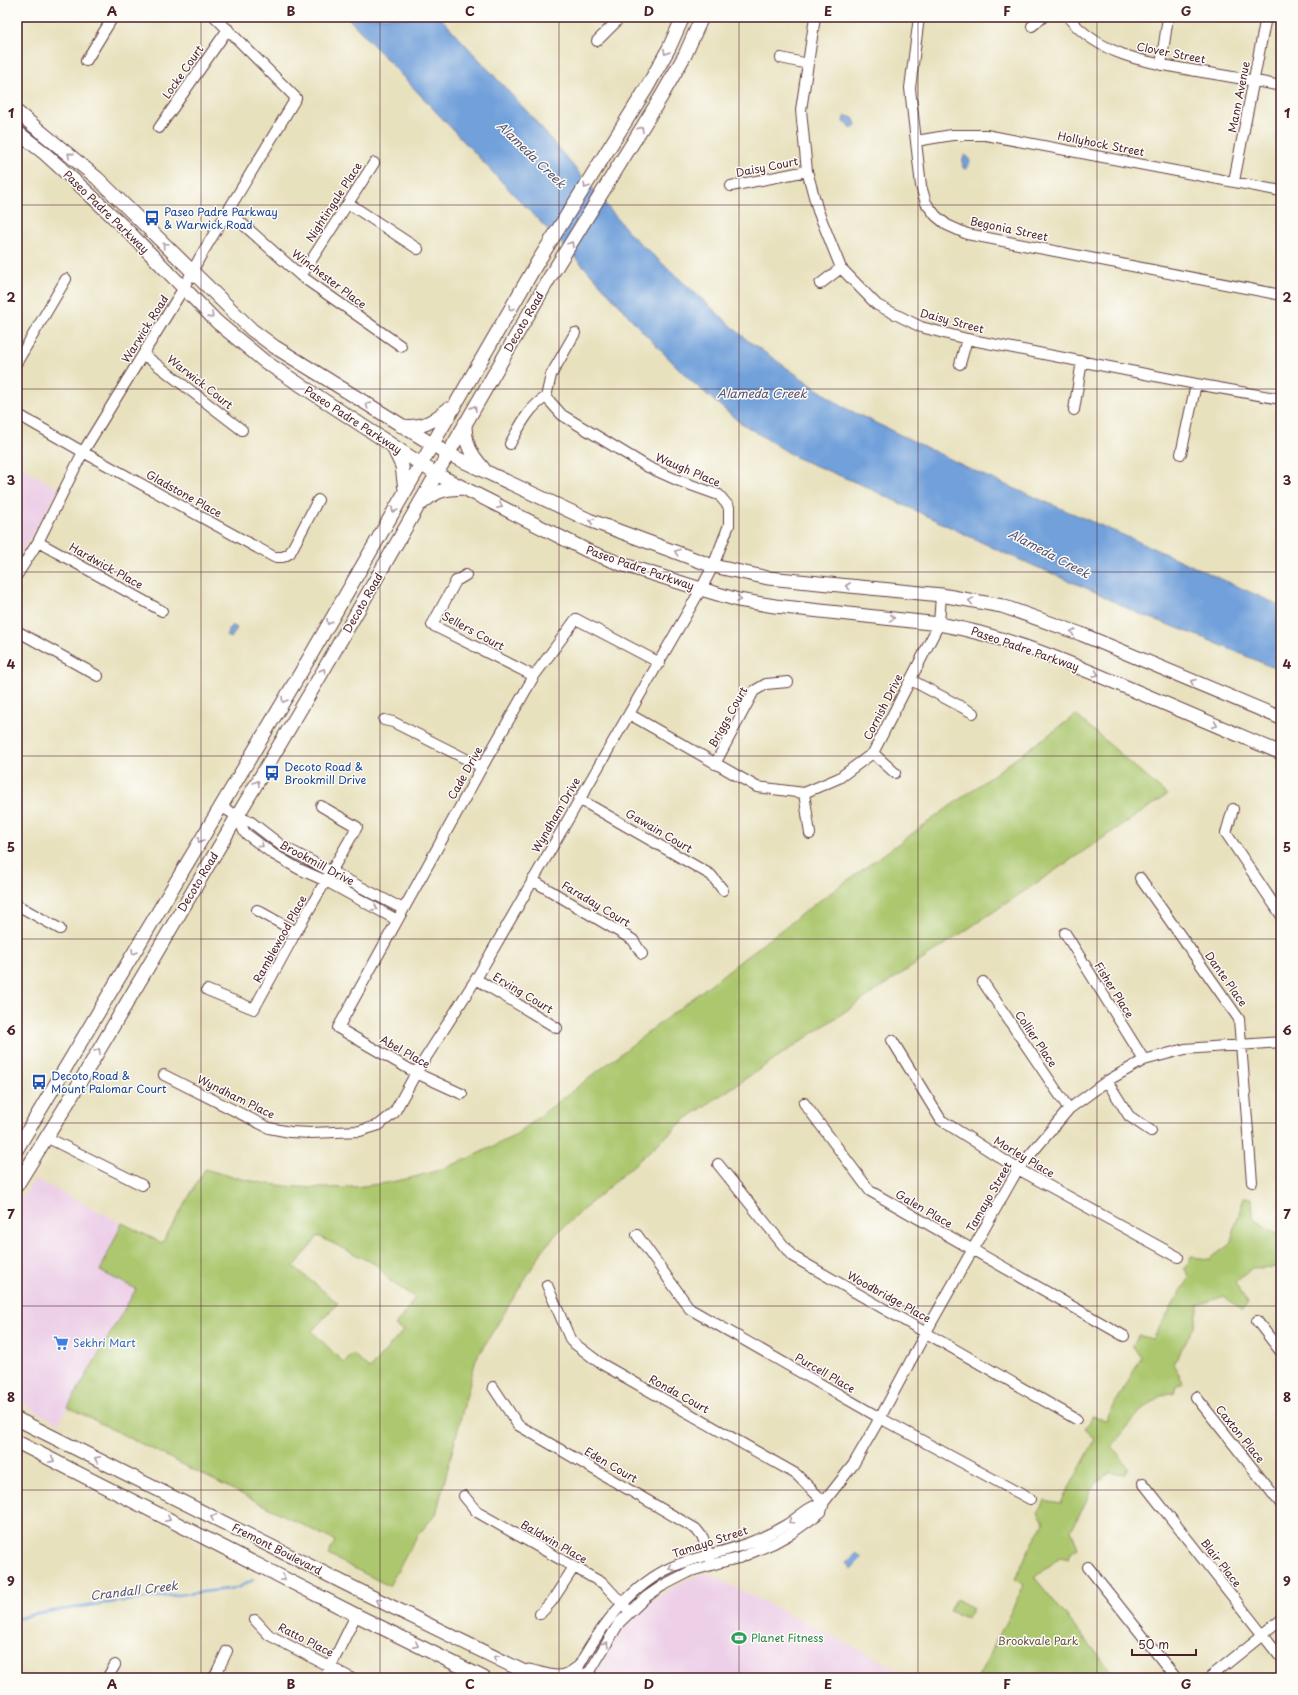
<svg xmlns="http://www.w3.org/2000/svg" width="1298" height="1695" font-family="'Playpen Sans',sans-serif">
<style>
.built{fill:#edd0e8}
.green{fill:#acc76e;stroke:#7b734c;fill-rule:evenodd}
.water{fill:#71a0da;stroke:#5e6082}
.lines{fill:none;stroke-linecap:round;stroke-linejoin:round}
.stream{stroke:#71a0da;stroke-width:2.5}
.minor-casing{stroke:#623c41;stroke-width:12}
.major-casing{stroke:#623c41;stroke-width:15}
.minor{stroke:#fff;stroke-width:10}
.major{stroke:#fff;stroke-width:13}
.oneway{stroke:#ae9aa0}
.grid{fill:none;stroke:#4a1f2b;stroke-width:1;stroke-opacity:0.55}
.labels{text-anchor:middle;stroke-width:3;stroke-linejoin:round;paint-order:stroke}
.street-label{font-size:11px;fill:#4a1f2b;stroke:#fdfcf7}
.transit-label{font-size:11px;fill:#164399;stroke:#fdfcf7;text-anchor:start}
.shop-label{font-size:11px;fill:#366cbe;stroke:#fdfcf7;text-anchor:start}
.leisure-label{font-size:11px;fill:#27864d;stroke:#fdfcf7;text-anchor:start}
.park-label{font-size:11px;fill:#67513f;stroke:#fdfcf7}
.water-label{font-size:12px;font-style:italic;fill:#5a5371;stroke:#fdfcf7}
.neatline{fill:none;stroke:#4a1f2b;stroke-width:1.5}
.grid-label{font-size:13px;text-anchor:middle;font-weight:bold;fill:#4a1f2b}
</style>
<rect width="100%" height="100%" fill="#fdfcf7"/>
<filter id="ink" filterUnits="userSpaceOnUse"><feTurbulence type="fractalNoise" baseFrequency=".025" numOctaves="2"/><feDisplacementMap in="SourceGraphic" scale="8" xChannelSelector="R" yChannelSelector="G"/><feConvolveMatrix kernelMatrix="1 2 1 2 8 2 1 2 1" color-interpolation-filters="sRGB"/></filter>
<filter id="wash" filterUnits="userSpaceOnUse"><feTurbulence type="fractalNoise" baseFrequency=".012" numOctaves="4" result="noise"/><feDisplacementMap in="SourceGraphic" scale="16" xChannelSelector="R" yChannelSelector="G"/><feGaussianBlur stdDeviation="0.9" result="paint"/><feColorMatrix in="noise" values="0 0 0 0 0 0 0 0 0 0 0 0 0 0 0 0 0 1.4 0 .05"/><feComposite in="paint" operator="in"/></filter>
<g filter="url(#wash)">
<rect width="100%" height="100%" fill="#e8e1be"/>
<path class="built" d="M17 464 59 489 17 560Z
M35 1179 122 1223 100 1271 136 1289 59 1423 34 1410 17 1399V1205Z
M707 1573 915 1678H595L600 1663 612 1643 633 1619 654 1600 670 1589 686 1580Z"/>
<path class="green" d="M1076 715 1167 795 687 1118 559 1231 544 1248 476 1359 436 1514 417 1536 389 1586 328 1555 335 1541 68 1407 136 1289 100 1271 122 1223 162 1243 205 1169C284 1194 366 1195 445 1168 469 1159 491 1147 514 1136L808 909ZM318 1236 377 1265 390 1281 415 1298 395 1326 403 1331 369 1369 353 1354 344 1363 312 1331 338 1303 294 1267Z
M1244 1197 1252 1198 1253 1218 1281 1237V1267L1252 1268 1235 1283 1248 1303 1242 1311 1224 1296 1199 1305 1195 1325 1173 1364 1183 1382 1176 1386 1174 1393C1151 1392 1125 1430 1112 1447L1129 1468 1125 1474 1109 1472 1090 1490 1086 1503 1071 1530 1078 1548 1071 1553 1069 1559 1060 1557 1035 1578 1117 1678H978L1024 1585 1014 1579 1044 1522 1038 1512 1042 1508 1045 1500 1061 1503 1095 1440 1085 1428 1089 1423 1092 1417 1106 1420 1141 1358 1132 1345 1136 1341 1138 1335 1152 1339 1190 1277 1184 1268 1189 1263 1191 1257 1210 1259 1230 1244Z
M956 1599 973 1608 967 1619 950 1611Z"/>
<path class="water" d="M347 17H440L532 117 632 236 747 340 843 407 983 475 1137 541 1281 606V671L1204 638 1137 613 1093 591 1004 553 862 485 797 458 738 421 690 380 642 331 595 278 516 197Z
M847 116 853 118 856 124 855 127 851 129 848 124 843 122 844 117Z
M965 155 968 157 970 162 967 169 963 168C962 164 962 157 965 155Z
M232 625 237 628 231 638 226 636Z
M857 1553 862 1558 851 1569 846 1563Z"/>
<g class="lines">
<path class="stream" d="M17 1619 34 1614 107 1603 237 1588 253 1580"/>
</g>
</g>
<g filter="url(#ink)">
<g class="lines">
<g class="minor-casing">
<path id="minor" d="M815 17 801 110 807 171 818 211 841 268 877 305 921 327 967 339 1196 384 1281 399
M919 17 910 88 921 186 926 203 936 216 947 225 967 234 1281 295
M1068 17C1100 56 1149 63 1197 71 1225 76 1253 80 1281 86
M1032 26 1043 17
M597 41 616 22 618 17
M781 58 808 64
M86 61 113 17
M1161 65 1168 17
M159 128 228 29
M916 141 952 135H986L1281 191
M1234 181 1266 17
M731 186 807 171
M348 203 418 249
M228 211 301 276 401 346
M301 276 374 163
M820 284 841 268
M143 354 242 430
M17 362 66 279
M960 364 967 339
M1074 410 1082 361
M17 414 83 452 274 557H283L290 553 318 500
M510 444C520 426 528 408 546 397L551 375 575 333
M1181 454 1196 384
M38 542 162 611
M17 575 38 542 83 452 183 289 200 257 296 98 215 17
M466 575 456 581 432 625 534 676
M17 631 98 676
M911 680 973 713
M629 714 757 787 804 793 839 778 873 753 939 624 941 595
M384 720 393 722 482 767
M873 753 895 773
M715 764 754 691 766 684 788 682
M804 793 810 834
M579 799 711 875 723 890
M220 806 237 816 251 822 282 846 403 909
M1233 809 1226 833 1281 915
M237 816 245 833 273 854 299 869 326 881 397 920
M1140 878 1239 1019 1252 1182
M532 880 633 940 642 954
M17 905 60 929
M257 910 296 932
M1065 933 1144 1060
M476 979 557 1028
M983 982 1069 1109
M207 990 254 1009 296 932 357 827 321 806
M892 1040 941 1120 1018 1169 1178 1257
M164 1075 269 1128 290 1132 311 1133 360 1131 379 1125 394 1113 416 1073 476 979 701 589 713 566 729 525V507L719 495 677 480 648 467 562 415 546 397
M1107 1081 1129 1116 1151 1131
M462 1094 416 1073 338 1028 482 767 534 676 576 619 660 663
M804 1103 870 1191 1124 1336
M46 1137 142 1185
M718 1164 792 1256 1076 1419
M637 1235 690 1309 880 1418 1030 1499
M547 1285 571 1341 600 1363 796 1474 824 1502
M1257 1321 1281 1352
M493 1387 518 1425 696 1529 703 1538 710 1560
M1196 1397 1281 1504
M1143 1483 1281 1658
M464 1496 477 1512 604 1584 627 1609
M1088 1567 1176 1678
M540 1614 552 1601 574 1567
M255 1620 269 1635 351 1678
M574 1675C596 1633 627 1587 672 1567 699 1555 729 1552 756 1540 766 1536 776 1531 786 1525 799 1517 809 1506 824 1502
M107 1678 115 1665
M214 1678 227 1651
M325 1678 356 1615
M586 1678 619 1623 646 1597 662 1586 691 1571 718 1563 739 1558 774 1543 792 1533 821 1512 824 1502 853 1465 880 1418 926 1332 1018 1169 1069 1109 1107 1081 1144 1060 1185 1049 1281 1042
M1209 1678 1281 1620"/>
</g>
<g class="major-casing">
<path id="major" d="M17 112 97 178 252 330 275 347 448 454 589 520 713 566 768 578 941 595 1002 606 1081 634 1281 718
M17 132 43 152 87 192 128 231 217 322 264 361 436 474 588 551 621 564 701 589 738 600 775 606 939 624C1007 636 1070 663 1133 690 1183 711 1232 732 1281 753
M465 423C465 444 470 453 483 468
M401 426C423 428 431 423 448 409
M393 447 402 466 405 490
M422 503C437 490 444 489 464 488
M17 1149 304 667 537 263 646 89 669 48 683 17
M17 1185 64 1109 319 678 550 277 661 97 685 55 702 17
M17 1419 370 1596 537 1678
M17 1442 356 1615 484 1678
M529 1671C548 1675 560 1683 577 1669
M588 1678V1674"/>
</g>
<use href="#minor" class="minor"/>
<use href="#major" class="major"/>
</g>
<defs><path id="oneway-chevron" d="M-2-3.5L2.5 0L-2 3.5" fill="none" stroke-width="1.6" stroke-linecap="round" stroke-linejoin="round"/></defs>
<g class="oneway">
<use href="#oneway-chevron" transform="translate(666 52) rotate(119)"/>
<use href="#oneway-chevron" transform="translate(641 129) rotate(-58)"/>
<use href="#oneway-chevron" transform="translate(70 155) rotate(-139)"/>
<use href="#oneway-chevron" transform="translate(586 186) rotate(122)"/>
<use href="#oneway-chevron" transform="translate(571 244) rotate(-58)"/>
<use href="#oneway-chevron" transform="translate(165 245) rotate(-134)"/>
<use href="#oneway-chevron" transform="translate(511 308) rotate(120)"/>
<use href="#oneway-chevron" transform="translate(211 316) rotate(44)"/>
<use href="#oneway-chevron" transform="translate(368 405) rotate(-148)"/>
<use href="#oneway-chevron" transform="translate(474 408) rotate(-60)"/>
<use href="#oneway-chevron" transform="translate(500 506) rotate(27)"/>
<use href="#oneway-chevron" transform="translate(394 510) rotate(120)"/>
<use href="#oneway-chevron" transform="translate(592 521) rotate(-158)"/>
<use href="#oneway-chevron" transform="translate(677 552) rotate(-160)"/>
<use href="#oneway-chevron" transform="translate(848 586) rotate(-174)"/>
<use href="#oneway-chevron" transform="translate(739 599) rotate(13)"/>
<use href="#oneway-chevron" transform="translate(971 601) rotate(-170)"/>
<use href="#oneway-chevron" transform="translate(892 618) rotate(7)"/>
<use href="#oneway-chevron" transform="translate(329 622) rotate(120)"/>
<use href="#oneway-chevron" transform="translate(1073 632) rotate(-161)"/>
<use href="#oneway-chevron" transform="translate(323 671) rotate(-60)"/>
<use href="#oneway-chevron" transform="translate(1096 674) rotate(23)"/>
<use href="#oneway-chevron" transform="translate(1193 682) rotate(-157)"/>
<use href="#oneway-chevron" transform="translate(284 700) rotate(121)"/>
<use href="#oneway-chevron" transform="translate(1215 725) rotate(23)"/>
<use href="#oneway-chevron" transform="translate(257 783) rotate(-59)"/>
<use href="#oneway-chevron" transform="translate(200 840) rotate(121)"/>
<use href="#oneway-chevron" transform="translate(261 845) rotate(38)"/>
<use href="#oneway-chevron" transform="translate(375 908) rotate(29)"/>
<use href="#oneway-chevron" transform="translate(134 952) rotate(121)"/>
<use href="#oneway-chevron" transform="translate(98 1051) rotate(-60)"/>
<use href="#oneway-chevron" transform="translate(97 1459) rotate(-153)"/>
<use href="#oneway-chevron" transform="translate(52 1460) rotate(27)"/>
<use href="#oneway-chevron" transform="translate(213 1517) rotate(-153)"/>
<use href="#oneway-chevron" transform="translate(168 1519) rotate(27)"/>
<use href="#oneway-chevron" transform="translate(791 1521) rotate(145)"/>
<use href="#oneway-chevron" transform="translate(671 1568) rotate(155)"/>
<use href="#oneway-chevron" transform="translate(283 1578) rotate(27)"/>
<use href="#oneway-chevron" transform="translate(379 1601) rotate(-154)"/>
<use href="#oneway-chevron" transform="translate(606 1644) rotate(-57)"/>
<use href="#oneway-chevron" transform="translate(416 1645) rotate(26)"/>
<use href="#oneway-chevron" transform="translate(496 1658) rotate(-154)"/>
</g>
</g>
<path class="grid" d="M201 17V1678M380 17V1678M559 17V1678M739 17V1678M918 17V1678M1097 17V1678M17 205H1281M17 389H1281M17 572H1281M17 756H1281M17 939H1281M17 1123H1281M17 1306H1281M17 1490H1281"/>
<defs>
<g id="bus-bare" transform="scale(1.2)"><path d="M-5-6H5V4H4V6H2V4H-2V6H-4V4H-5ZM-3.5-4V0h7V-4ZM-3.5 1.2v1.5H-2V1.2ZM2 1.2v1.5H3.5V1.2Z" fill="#1a4fb4" stroke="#fdfcf7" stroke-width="2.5" paint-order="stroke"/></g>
<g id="supermarket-bare" transform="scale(1.2)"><path d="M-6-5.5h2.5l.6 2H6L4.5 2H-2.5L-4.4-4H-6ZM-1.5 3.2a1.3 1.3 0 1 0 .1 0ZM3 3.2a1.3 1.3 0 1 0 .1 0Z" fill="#3f7fe0" stroke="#fdfcf7" stroke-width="2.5" paint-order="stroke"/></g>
<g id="stadium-bare" transform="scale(1.2)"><path d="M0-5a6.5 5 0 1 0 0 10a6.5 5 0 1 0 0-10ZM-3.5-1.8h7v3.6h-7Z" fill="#2e9e5b" stroke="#fdfcf7" stroke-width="2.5" paint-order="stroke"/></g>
</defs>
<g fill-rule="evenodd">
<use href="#bus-bare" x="152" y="218"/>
<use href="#bus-bare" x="272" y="773"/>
<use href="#bus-bare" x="39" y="1082"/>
<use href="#supermarket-bare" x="61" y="1343"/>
<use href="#stadium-bare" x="739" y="1638"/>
</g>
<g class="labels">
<g class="street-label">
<text transform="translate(1171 53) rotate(11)" y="4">Clover Street</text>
<text transform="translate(183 72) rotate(-55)" y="4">Locke Court</text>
<text transform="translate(1239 97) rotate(-79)" y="4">Mann Avenue</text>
<text transform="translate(1101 144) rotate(11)" y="4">Hollyhock Street</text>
<text transform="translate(767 167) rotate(-11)" y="4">Daisy Court</text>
<text transform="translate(334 202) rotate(-57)" y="4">Nightingale Place</text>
<text transform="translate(106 212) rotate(44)" y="4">Paseo Padre Parkway</text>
<text transform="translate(1009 229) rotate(12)" y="4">Begonia Street</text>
<text transform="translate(329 279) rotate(37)" y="4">Winchester Place</text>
<text transform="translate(952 321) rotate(15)" y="4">Daisy Street</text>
<text transform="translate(524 322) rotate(-60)" y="4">Decoto Road</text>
<text transform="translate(145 329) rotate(-58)" y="4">Warwick Road</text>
<text transform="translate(200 382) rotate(38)" y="4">Warwick Court</text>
<text transform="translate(353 420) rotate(33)" y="4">Paseo Padre Parkway</text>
<text transform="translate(688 470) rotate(23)" y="4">Waugh Place</text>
<text transform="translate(184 494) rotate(29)" y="4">Gladstone Place</text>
<text transform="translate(106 566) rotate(29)" y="4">Hardwick Place</text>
<text transform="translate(640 568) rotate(19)" y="4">Paseo Padre Parkway</text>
<text transform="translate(363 603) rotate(-60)" y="4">Decoto Road</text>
<text transform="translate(473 631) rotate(28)" y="4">Sellers Court</text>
<text transform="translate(1025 649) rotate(19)" y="4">Paseo Padre Parkway</text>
<text transform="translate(883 707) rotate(-63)" y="4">Cornish Drive</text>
<text transform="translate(728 717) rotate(-61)" y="4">Briggs Court</text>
<text transform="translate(465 773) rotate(-61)" y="4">Cade Drive</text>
<text transform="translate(556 815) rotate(-60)" y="4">Wyndham Drive</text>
<text transform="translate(659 831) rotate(30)" y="4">Gawain Court</text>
<text transform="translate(317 863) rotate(28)" y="4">Brookmill Drive</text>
<text transform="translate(198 882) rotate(-59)" y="4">Decoto Road</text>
<text transform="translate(596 904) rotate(31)" y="4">Faraday Court</text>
<text transform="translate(280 939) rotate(-61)" y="4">Ramblewood Place</text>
<text transform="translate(1226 979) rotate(55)" y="4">Dante Place</text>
<text transform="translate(1114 990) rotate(58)" y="4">Fisher Place</text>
<text transform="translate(523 993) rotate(31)" y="4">Erving Court</text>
<text transform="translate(1036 1039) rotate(56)" y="4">Collier Place</text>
<text transform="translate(405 1052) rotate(29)" y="4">Abel Place</text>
<text transform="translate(236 1097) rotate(26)" y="4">Wyndham Place</text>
<text transform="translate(1024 1157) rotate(31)" y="4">Morley Place</text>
<text transform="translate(989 1197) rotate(-60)" y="4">Tamayo Street</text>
<text transform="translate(924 1209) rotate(30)" y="4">Galen Place</text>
<text transform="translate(889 1297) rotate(29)" y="4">Woodbridge Place</text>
<text transform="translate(825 1373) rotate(30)" y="4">Purcell Place</text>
<text transform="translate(679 1394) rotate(29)" y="4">Ronda Court</text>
<text transform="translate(1240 1434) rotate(51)" y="4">Caxton Place</text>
<text transform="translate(611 1465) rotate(30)" y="4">Eden Court</text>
<text transform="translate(554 1542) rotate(30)" y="4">Baldwin Place</text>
<text transform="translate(710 1542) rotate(-18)" y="4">Tamayo Street</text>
<text transform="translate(277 1549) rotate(27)" y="4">Fremont Boulevard</text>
<text transform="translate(1221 1563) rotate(52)" y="4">Blair Place</text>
<text transform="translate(306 1640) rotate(27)" y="4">Ratto Place</text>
</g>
<g class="transit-label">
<text x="164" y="216">Paseo Padre Parkway<tspan x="164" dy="13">&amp; Warwick Road</tspan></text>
<text x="284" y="771">Decoto Road &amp;<tspan x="284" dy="13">Brookmill Drive</tspan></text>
<text x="51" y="1080">Decoto Road &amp;<tspan x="51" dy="13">Mount Palomar Court</tspan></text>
</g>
<g class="shop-label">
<text x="73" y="1347">Sekhri Mart</text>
</g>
<g class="leisure-label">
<text x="751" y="1642">Planet Fitness</text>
</g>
<g class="park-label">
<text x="1038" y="1645">Brookvale Park</text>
</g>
<g class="water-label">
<text transform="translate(531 155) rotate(44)" y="4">Alameda Creek</text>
<text x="762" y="398">Alameda Creek</text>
<text transform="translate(1049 554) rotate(28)" y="4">Alameda Creek</text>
<text transform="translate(134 1591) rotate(-7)" y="4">Crandall Creek</text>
</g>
</g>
<rect width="1298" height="1695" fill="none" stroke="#fdfcf7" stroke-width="44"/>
<path d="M1132 1649v6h64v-6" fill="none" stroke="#4a1f2b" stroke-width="2"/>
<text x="1138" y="1649" font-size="12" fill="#4a1f2b" stroke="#fdfcf7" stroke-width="3" paint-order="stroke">50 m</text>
<rect x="22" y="22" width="1254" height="1651" class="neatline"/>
<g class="grid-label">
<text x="112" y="16">A</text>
<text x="291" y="16">B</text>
<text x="470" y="16">C</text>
<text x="649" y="16">D</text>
<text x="828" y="16">E</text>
<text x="1007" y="16">F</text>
<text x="1186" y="16">G</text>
<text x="11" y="118">1</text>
<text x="1287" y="118">1</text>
<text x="11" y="302">2</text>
<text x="1287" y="302">2</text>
<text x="11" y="485">3</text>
<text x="1287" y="485">3</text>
<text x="11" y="669">4</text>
<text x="1287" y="669">4</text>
<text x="11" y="852">5</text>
<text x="1287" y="852">5</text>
<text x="11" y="1035">6</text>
<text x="1287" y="1035">6</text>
<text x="11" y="1219">7</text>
<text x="1287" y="1219">7</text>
<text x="11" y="1402">8</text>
<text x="1287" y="1402">8</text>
<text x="11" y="1586">9</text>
<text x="1287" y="1586">9</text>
<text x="112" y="1689">A</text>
<text x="291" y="1689">B</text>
<text x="470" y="1689">C</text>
<text x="649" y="1689">D</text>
<text x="828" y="1689">E</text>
<text x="1007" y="1689">F</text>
<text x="1186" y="1689">G</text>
</g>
</svg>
